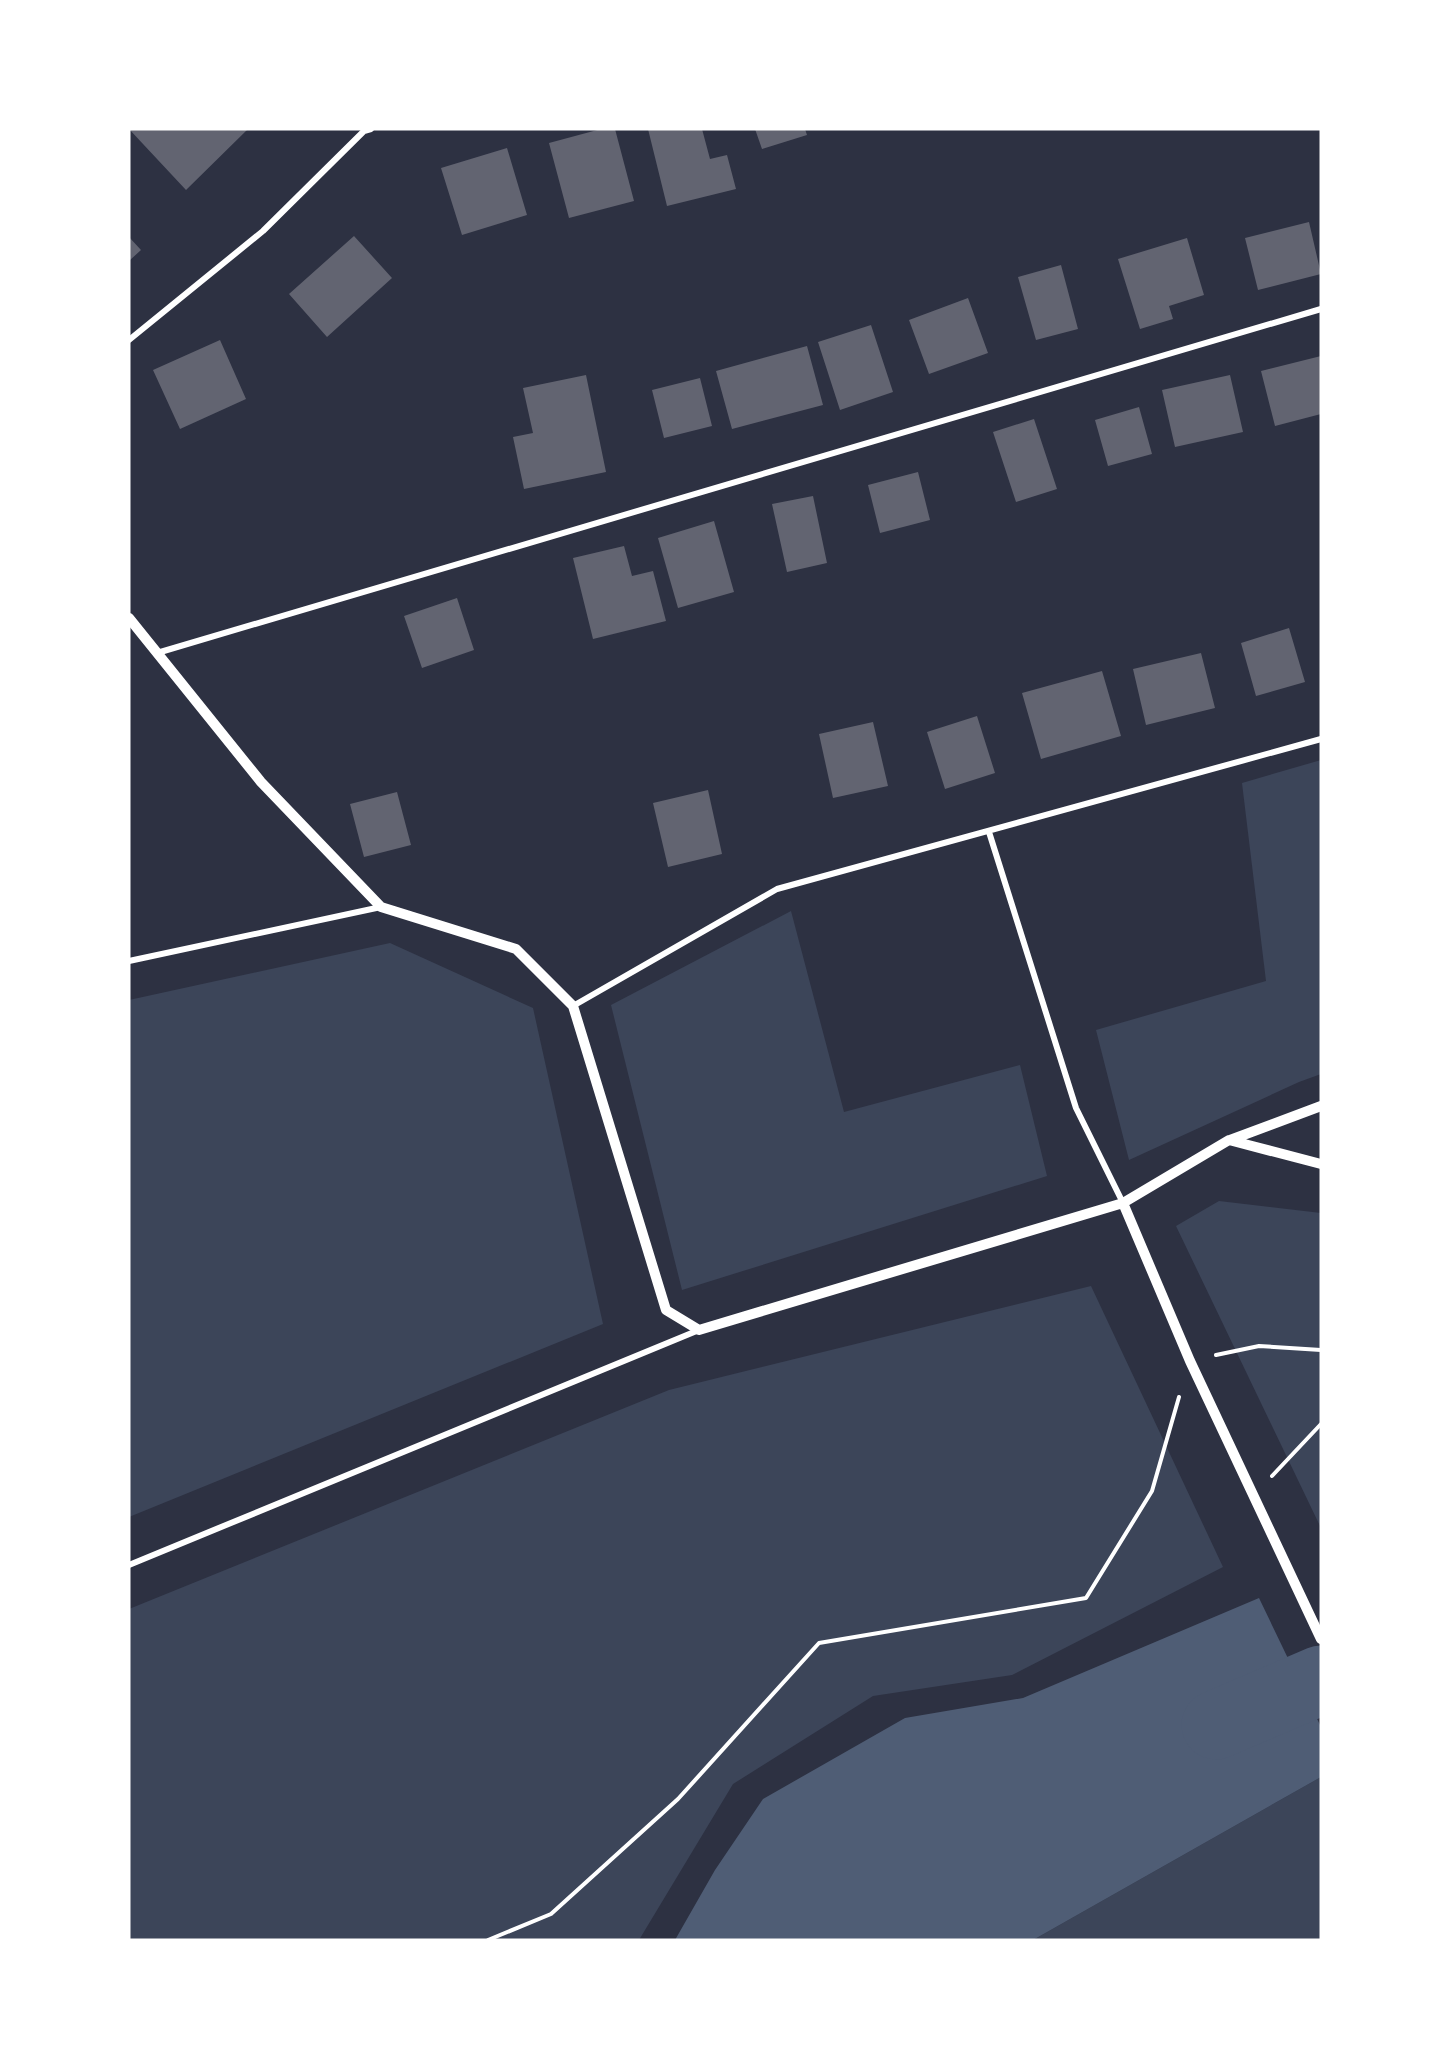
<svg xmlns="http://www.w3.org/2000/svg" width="1450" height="2069" font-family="Helvetica,sans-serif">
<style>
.green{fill:#3c4559}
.water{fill:#4f5d75}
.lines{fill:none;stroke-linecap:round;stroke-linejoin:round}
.river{stroke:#4f5d75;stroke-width:69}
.building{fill:#626471}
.path{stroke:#fff;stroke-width:4}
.minor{stroke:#fff;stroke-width:6}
.tertiary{stroke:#fff;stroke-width:10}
</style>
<rect width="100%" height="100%" fill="#2d3142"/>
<path class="green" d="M1321 760V1074L1299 1082 1129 1160 1096 1030 1266 981 1242 783Z
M791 911 844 1112 1020 1065 1047 1176 682 1290 611 1005Z
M390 943 533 1008 603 1324 129 1517V1000Z
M1219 1201 1321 1213V1528L1176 1226Z
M1091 1286 1223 1567 1012 1675 873 1696 733 1784 639 1940H129V1609L669 1390Z
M1321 1777V1940H1033Z"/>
<path class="water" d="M1259 1598 1321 1727V1777L1033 1940H675L715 1870 763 1799 905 1718 1023 1698Z"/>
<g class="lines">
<path class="river" d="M1216 1725 1321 1680"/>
</g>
<path class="building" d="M129 129H246L247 130 186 190Z
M601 129H615L634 201 569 218 549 143Z
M648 129H702L710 159 727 155 736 189 667 206Z
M755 129H805L807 135 762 149Z
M507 148 527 215 462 235 441 168Z
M1309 222 1321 274 1258 290 1245 238Z
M354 236 392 278 327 337 289 294Z
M129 237 141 250 129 261Z
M1187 238 1204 295 1169 306 1173 319 1140 329 1118 259Z
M1061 265 1078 329 1036 340 1018 277Z
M968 298 988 353 929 374 909 320Z
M871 325 893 392 840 410 818 342Z
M220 340 246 399 180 429 153 370Z
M807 346 823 405 732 429 716 371Z
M1321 356V414L1275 426 1261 371Z
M586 375 606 472 524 489 513 437 533 433 523 388Z
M1230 375 1243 432 1175 447 1162 390Z
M700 378 712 426 664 438 652 390Z
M1139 407 1152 454 1108 466 1095 420Z
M1034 419 1057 489 1016 502 993 432Z
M918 472 930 520 880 533 868 485Z
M813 496 827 563 787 572 772 504Z
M714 521 734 592 678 608 658 538Z
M624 546 632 576 653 571 666 621 593 639 573 558Z
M457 598 474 650 422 668 404 616Z
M1289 628 1305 682 1256 696 1241 643Z
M1201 653 1215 708 1146 725 1133 669Z
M1102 671 1121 736 1041 759 1022 693Z
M977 716 995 773 945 789 927 732Z
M873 722 888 786 833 798 819 734Z
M708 790 722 854 668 867 653 803Z
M397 792 411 845 364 857 350 804Z"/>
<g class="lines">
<path class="path" d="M1216 1355 1259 1346 1321 1350
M1272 1476 1321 1424
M488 1940 551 1914 678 1799 819 1643 1086 1598 1152 1491 1179 1397"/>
<path class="minor" d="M129 340 263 231 364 131 371 129
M157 653 1321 309
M989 832 1076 1108 1123 1203
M129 961 381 907
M573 1006 777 889 1321 739
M129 1565 699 1330"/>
<path class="tertiary" d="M129 618 261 782 381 907 516 949 573 1006 666 1310 699 1330 1123 1203 1229 1140 1321 1164
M1230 1140 1321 1106
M1123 1203 1190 1361 1321 1639"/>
</g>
<rect width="1450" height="2069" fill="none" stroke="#ffffff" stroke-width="261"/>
</svg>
